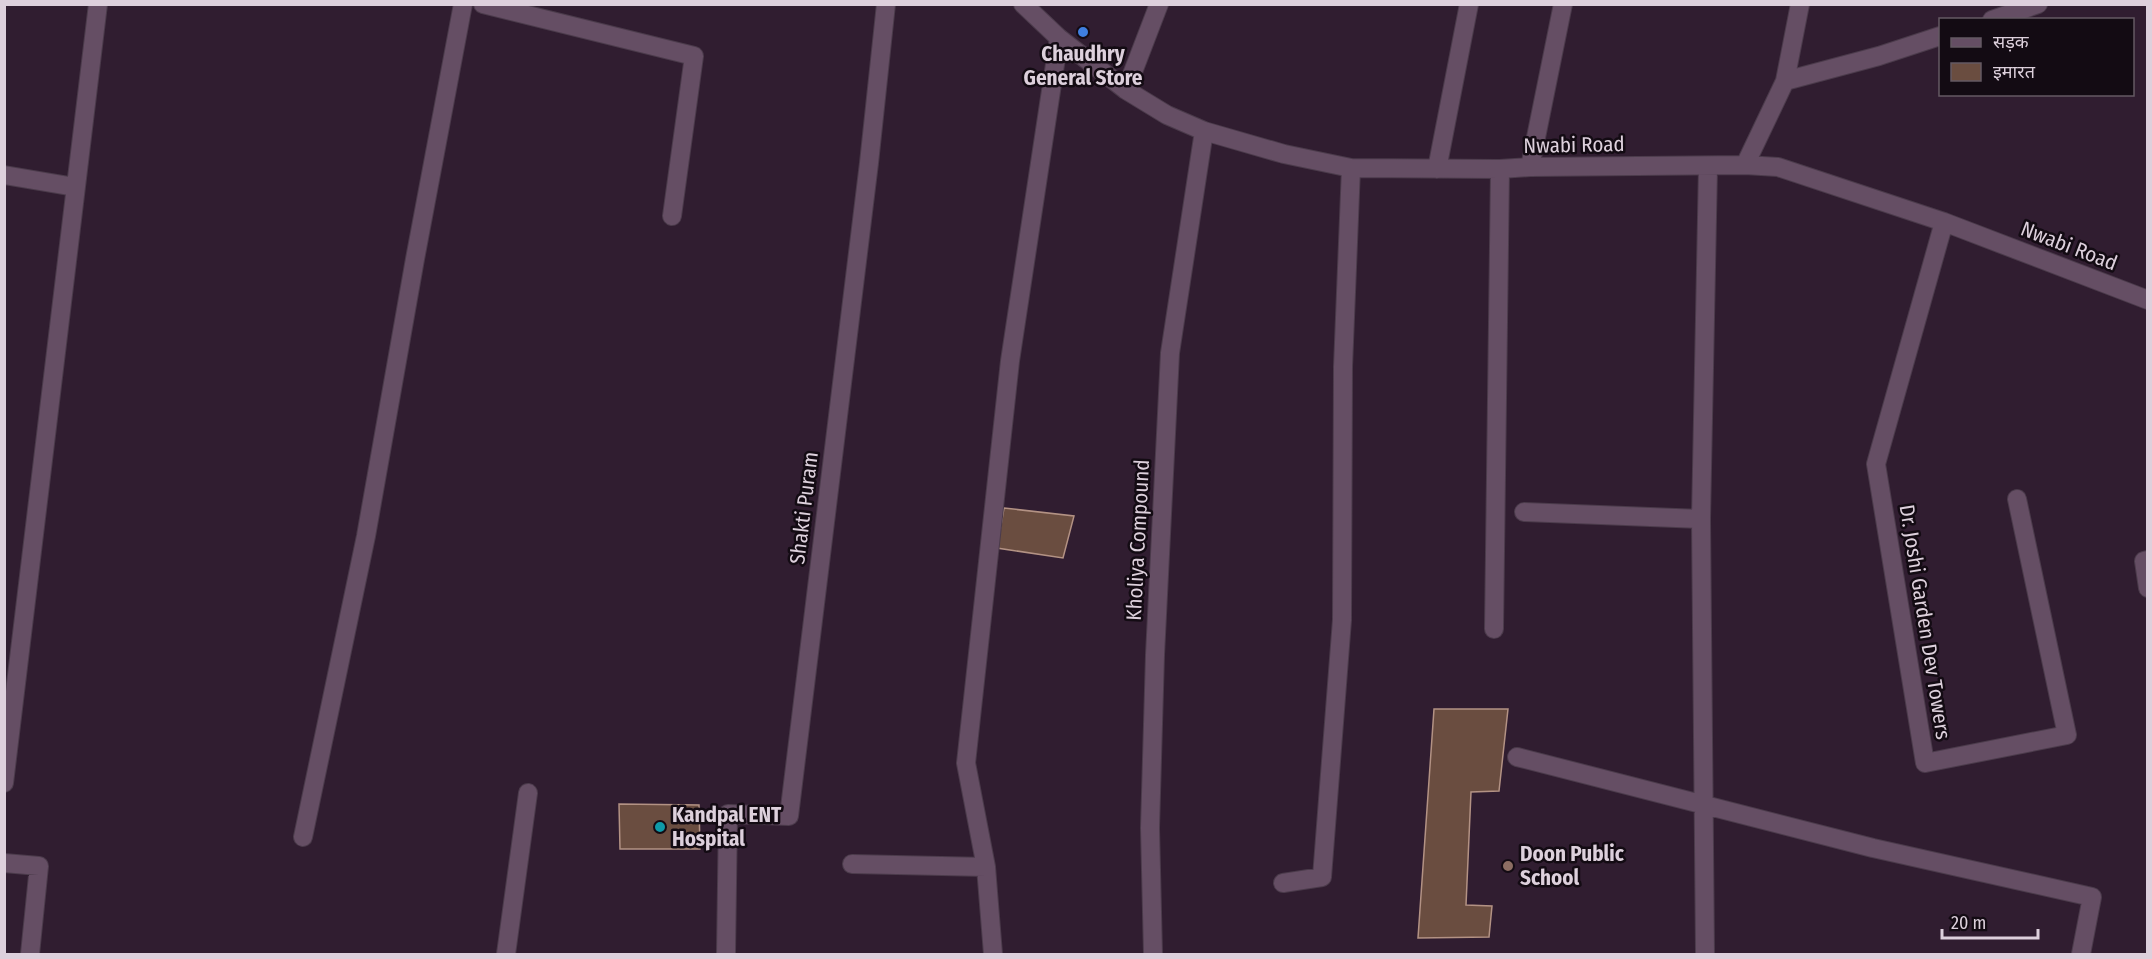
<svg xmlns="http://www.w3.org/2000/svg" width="2152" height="959" font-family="'Fira Sans Condensed','Noto Sans Devanagari',sans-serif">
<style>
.building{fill:#6a4d40;stroke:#b39284;stroke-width:1.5}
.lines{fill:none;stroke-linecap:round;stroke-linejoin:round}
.minor-casing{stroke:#4b3b4b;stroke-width:20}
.minor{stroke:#654e64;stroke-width:18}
.shop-dot{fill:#3f7fe0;stroke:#130b13;stroke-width:2}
.culture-dot{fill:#0f9aa8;stroke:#130b13;stroke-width:2}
.education-dot{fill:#8d6e63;stroke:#130b13;stroke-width:2}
.labels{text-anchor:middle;stroke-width:5;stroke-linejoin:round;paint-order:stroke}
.poi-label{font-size:21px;font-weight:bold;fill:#ddd0dc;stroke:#130b13;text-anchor:start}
.street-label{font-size:21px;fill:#ddd0dc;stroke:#130b13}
</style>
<rect width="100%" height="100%" fill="#301d30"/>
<path class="building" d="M1004 508 1074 516 1063 558 997 548Z
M1434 709H1508L1499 791 1471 792 1466 905 1492 906 1489 937 1418 938Z
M619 804 699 805 700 849H620Z"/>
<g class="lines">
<g class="minor-casing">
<path id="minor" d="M483 4 694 56 672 216
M1023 4 1059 38 1126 90 1167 115 1204 131 1284 154 1351 168 1500 169 1530 167 1745 165 1778 167 1944 222 2148 300
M1992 20 2038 4
M1785 81 1879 56 1940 36
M1126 90 1159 4
M1745 165 1785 81 1800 4
M1530 167 1563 4
M1437 169 1469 4
M4 175 75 187
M1944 222 1876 464 1925 763 2067 735 2017 499
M1524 512 1701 519
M2148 560 2144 561 2148 588
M1494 629 1500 169
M1517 757 1873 848 2092 897 2081 954
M4 783 98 4
M303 837 366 536 415 259 463 4
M4 863 39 866 30 954
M852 864 986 867
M1283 883 1322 877 1342 620 1343 367 1351 168
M506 954 528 793
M726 954 728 814 789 816 869 163 886 4
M993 954 986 867 966 763 1010 361 1059 38
M1153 954 1150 828 1155 655 1170 353 1204 131
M1705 954 1701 519 1708 167"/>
</g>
<use href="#minor" class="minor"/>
</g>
<circle class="shop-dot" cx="1083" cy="32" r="6"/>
<circle class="culture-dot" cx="660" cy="827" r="6"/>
<circle class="education-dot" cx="1508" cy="866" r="6"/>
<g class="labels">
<g class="poi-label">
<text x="1083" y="61" text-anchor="middle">Chaudhry<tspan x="1083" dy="24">General Store</tspan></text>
<text x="672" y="822">Kandpal ENT<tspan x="672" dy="24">Hospital</tspan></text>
<text x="1520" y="861">Doon Public<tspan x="1520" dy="24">School</tspan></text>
</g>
<g class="street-label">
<text transform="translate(1574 145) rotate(-1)" y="7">Nwabi Road</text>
<text transform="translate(2069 246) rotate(21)" y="7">Nwabi Road</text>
<text transform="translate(804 508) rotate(-83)" y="7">Shakti Puram</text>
<text transform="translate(1138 540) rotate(-87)" y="7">Kholiya Compound</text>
<text transform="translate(1925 622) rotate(81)" y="7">Dr. Joshi Garden Dev Towers</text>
</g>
</g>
<rect width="2152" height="959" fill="none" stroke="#ddd0dc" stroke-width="12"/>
<rect x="1939" y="18" width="195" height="78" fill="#130b13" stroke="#645a63" stroke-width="1.5"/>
<rect x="1951" y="38" width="30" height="9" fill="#654e64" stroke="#645a63" stroke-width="1.5"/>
<text x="1993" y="48" font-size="18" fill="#ddd0dc">सड़क</text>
<rect x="1951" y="63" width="30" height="18" fill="#6a4d40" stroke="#645a63" stroke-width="1.5"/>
<text x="1993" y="78" font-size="18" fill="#ddd0dc">इमारत</text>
<path d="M1942 929v9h96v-9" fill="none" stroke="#ddd0dc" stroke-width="3"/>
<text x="1951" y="929" font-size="18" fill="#ddd0dc" stroke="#130b13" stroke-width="4.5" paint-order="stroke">20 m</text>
</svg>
